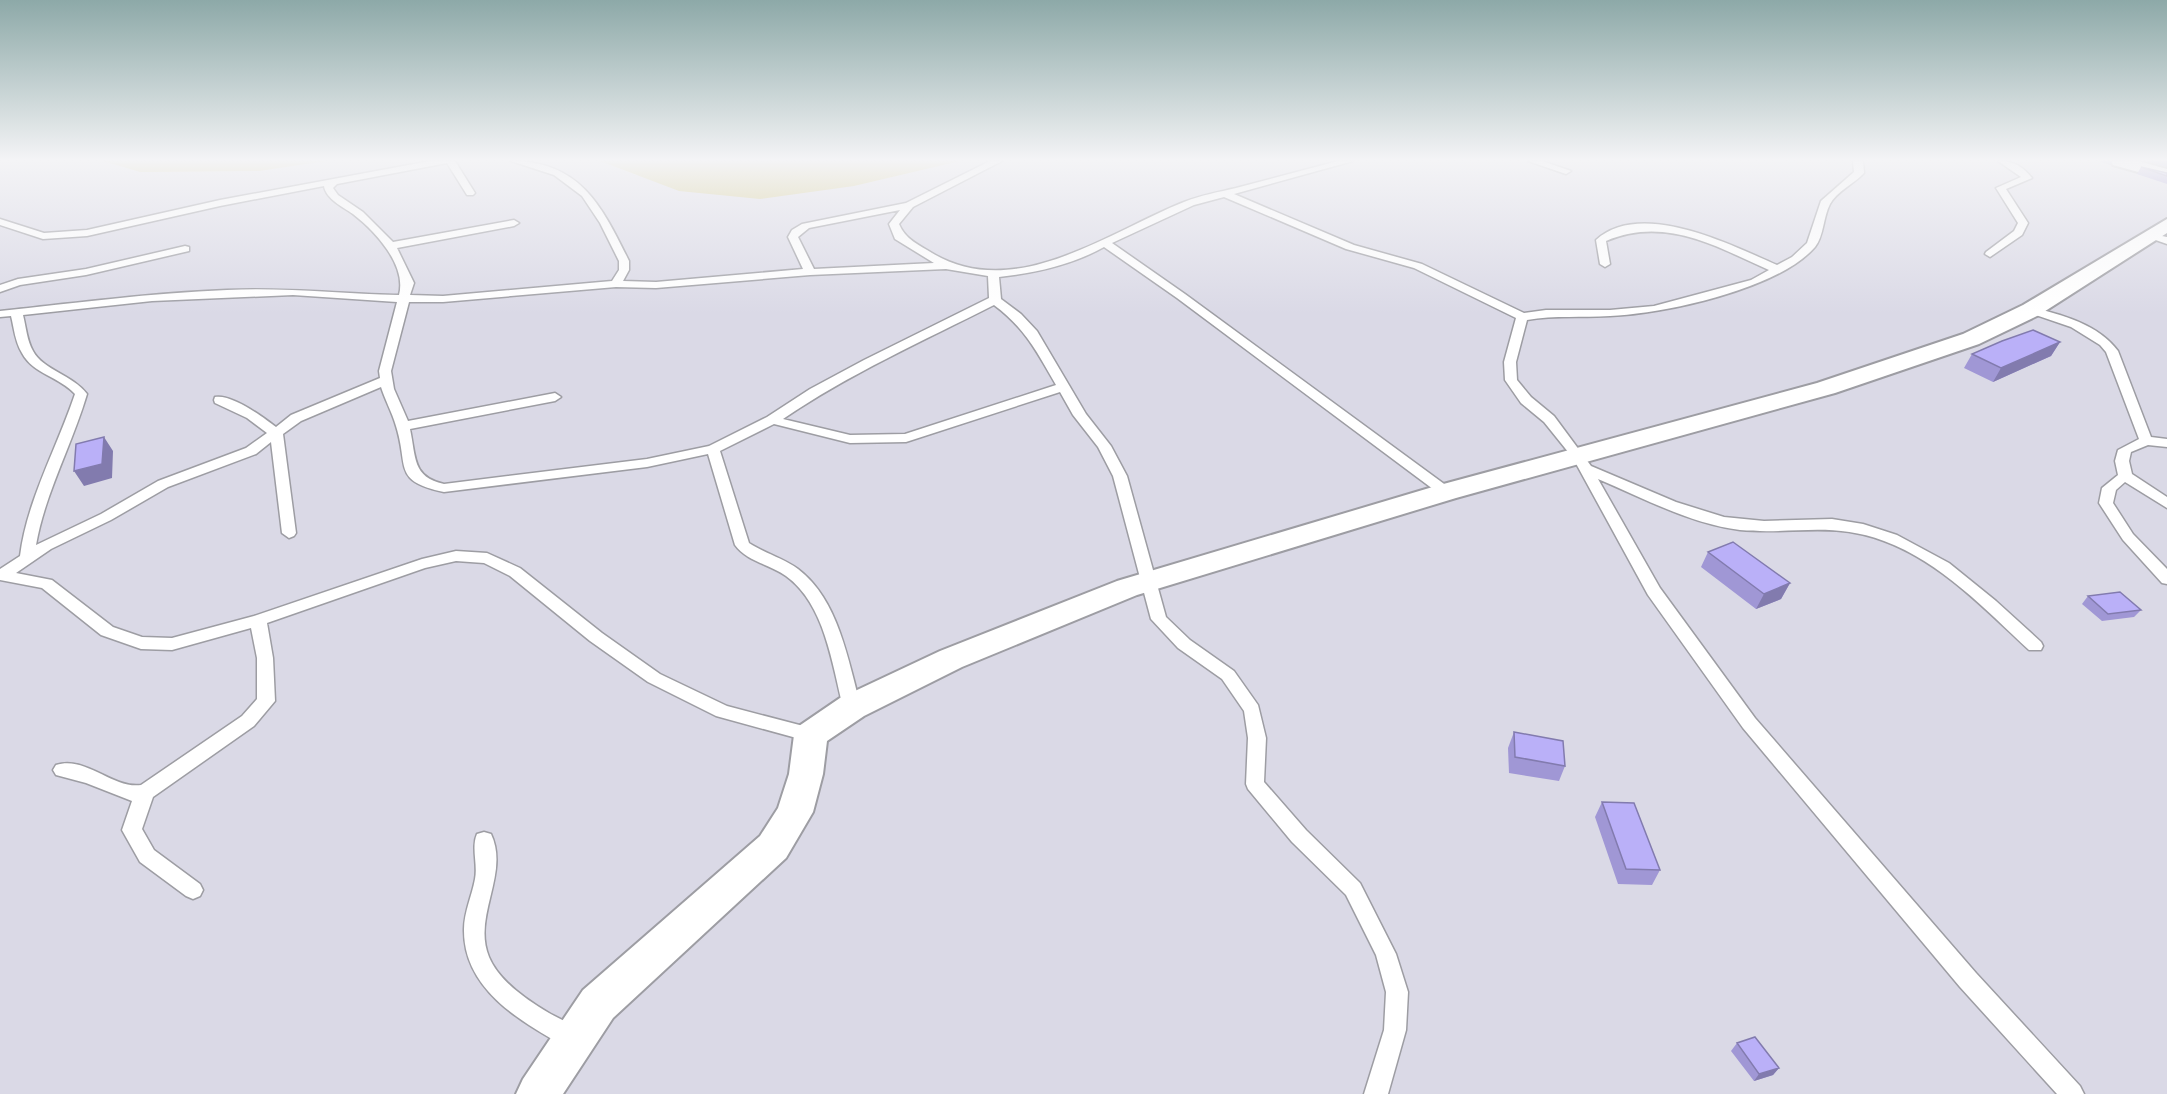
<svg xmlns="http://www.w3.org/2000/svg" width="2167" height="1094" font-family="Bitter,serif">
<style>
.built{fill:#dad9e6}
.green{fill:#d0c682}
.lines{fill:none;stroke-linecap:round;stroke-linejoin:round}
.lane-casing{stroke:#9d9da3;stroke-width:3}
.street-casing{stroke:#9d9da3;stroke-width:4}
.lane{fill:#fff;fill-rule:evenodd}
.street{fill:#fff;fill-rule:evenodd}
.wall{fill:#a097d5}
.shaded-wall{fill:#827bae}
.building{fill:#bab0f8;stroke:#827bae;stroke-width:1.5}
</style>
<rect width="100%" height="100%" fill="#e7e6ec"/>
<path class="built" d="M0 161H103L140 172 259 171 326 161H600L635 175 854 186 960 161H2167V1094H0Z"/>
<path class="green" d="M103 161H326L259 171 140 172Z
M600 161H960L854 186 760 199 679 191Z"/>
<g class="lines">
<g class="lane-casing">
<path id="lane" d="M430 161H455L475 193 473 195H467L447 163 337 184 333 188 338 195 363 212 393 242 514 220 519 223 514 226 397 248 414 283 410 295 443 296 612 281 619 270V261L600 223 582 196 554 175 511 161C580 161 602 206 629 261V270L623 281 656 282 803 269 788 237 792 230 802 224 906 203 990 161H1002L913 207 899 224C905 239 919 245 932 253 1015 303 1108 232 1184 202 1201 195 1219 192 1236 188 1270 179 1304 170 1338 161H1353L1234 194 1354 245 1422 264 1524 313 1546 310H1610L1654 306 1751 280 1769 270C1715 246 1665 216 1606 241L1610 264 1605 267 1600 264 1596 240C1641 199 1731 245 1777 265L1792 257 1807 243 1821 201 1854 172 1853 161H1863L1864 173C1855 183 1836 192 1830 204 1823 217 1824 236 1815 247 1779 289 1664 314 1610 316 1582 318 1555 315 1527 320L1516 362 1517 380 1531 397 1554 416 1591 466 1676 502 1724 517 1764 521 1832 519 1863 524 1897 535 1949 563 1996 601 2041 642 2043 646 2041 650H2029C1986 610 1941 562 1884 541 1830 521 1793 535 1740 530 1691 524 1643 498 1598 479L1660 588 1755 718 1976 973 2080 1086 2084 1094H2057L1960 987 1743 728 1648 595 1573 458 1544 422 1521 403 1505 380 1504 362 1516 318 1414 268 1346 249 1224 197 1194 205 1112 243 1185 294 1451 489 1453 492 1451 495H1441L1177 298 1104 247C1072 265 1035 273 999 277L1001 299 1021 314 1037 331 1086 414 1111 446 1127 476 1166 617 1190 640 1234 671 1258 705 1266 738 1264 782 1306 830 1360 883 1396 954 1408 992 1406 1030 1388 1094H1364L1384 1030 1386 992 1376 955 1346 895 1292 842 1248 789 1246 784 1248 738 1244 711 1222 679 1178 648 1151 619 1113 476 1098 447 1073 415 1060 392 906 442 850 443 774 424 720 451 749 543C764 553 783 558 798 569 839 600 848 661 861 707L858 712 852 714 846 712 843 707C832 664 825 604 786 576 771 565 746 561 735 545L708 454 647 467 444 492C392 481 409 467 396 426 392 412 385 400 381 387L301 421 283 434 296 533 294 536 289 538 282 533 271 442 256 454 168 487 111 520 51 549 16 573 52 580 113 627 142 637 172 638 254 616 422 559 456 551 487 553 520 568 602 633 660 674 727 706 811 728 817 730 820 735 817 740 811 742 716 716 648 682 590 641 510 576 484 563 456 561 425 568 267 623 273 658 275 701 254 726 153 797 142 829 154 850 200 884 203 890 200 896 193 899 186 896 140 862 122 830 132 801 86 783 56 775 53 770 56 765C85 755 113 789 141 785L242 716 257 699V658L251 628 172 650 141 649 101 635 42 588 0 580V569L20 556C27 500 57 448 75 394 60 377 33 374 22 353 15 342 14 328 11 316L0 317V311C75 303 151 293 227 290 284 287 341 294 399 295 407 265 375 231 353 214 343 207 326 199 324 186L220 206 87 236 43 239 0 225V219L44 233 87 230 220 200ZM900 210 889 224 895 239 934 263 814 269 798 237 809 228ZM946 269 988 276 989 298 864 360 810 389 767 417 709 446 647 459 444 484C412 477 416 457 410 429L555 401 561 397 555 393 408 421 394 389 391 371 409 302H443L616 287 656 288 810 275ZM293 295 397 302 379 371 380 378 291 415 276 427C263 417 232 394 215 397L214 400 215 403 247 418 267 433 246 448 158 481 101 514 36 545C45 493 72 445 87 394 73 375 43 370 33 351 27 341 26 327 23 315L152 301ZM994 305C1025 328 1037 352 1056 385L905 434 850 435 783 419C849 374 923 341 994 305Z
M1528 161H1542L1571 171 1566 174Z
M1998 161C2014 161 2022 166 2032 178L2006 189 2028 223 2022 235 1990 257 1985 254 1986 252 2014 231 2018 223 1996 188 2021 177Z
M2147 233 2167 237V244L2147 237Z
M185 246 189 247V251L86 275 20 285 0 292V285L18 279 86 269Z
M2031 307C2062 315 2098 324 2118 351L2151 437 2167 439V447L2148 445 2131 452 2129 461 2132 474 2167 497V508L2125 482 2116 490 2113 503 2133 534 2167 569V584L2162 583 2123 540 2099 503 2102 488 2118 475 2115 461 2118 450 2139 439 2106 352 2100 345 2071 327 2027 312 2025 310Z
M484 832 491 834C510 874 472 916 489 957 499 981 527 1000 549 1013 561 1020 579 1026 585 1039L582 1047 574 1050 566 1047C520 1021 463 989 464 929 464 912 472 896 475 879 478 865 471 847 477 834Z"/>
</g>
<g class="street-casing">
<path id="street" d="M2110 161H2138L2167 169V180L2113 165Z
M2167 219V233L2039 315 1979 344 1835 393 1456 498 1137 595 962 667 864 716 827 741 823 774 813 812 786 858 613 1018 563 1094H516L523 1079 583 990 760 836 778 808 789 774 794 735 799 726 840 698 940 651 1117 581 1436 486 1817 383 1963 334 2023 305Z"/>
</g>
<use href="#lane" class="lane"/>
<use href="#street" class="street"/>
</g>
<path class="wall" d="M2099 161H2113L2110 165Z
M2146 161H2167V167Z
M2141 167 2167 173V184L2137 174Z
M2060 342 2051 356 1993 382 1964 368 1972 354Z
M1708 552 1790 583 1781 599 1756 609 1701 567Z
M2088 596 2141 610 2134 617 2102 621 2082 604Z
M1514 732 1565 766 1559 781 1509 773 1508 748Z
M1602 802 1660 870 1652 885 1618 884 1595 817Z
M1737 1043 1779 1068 1773 1075 1754 1081 1731 1051Z"/>
<path class="shaded-wall" d="M2060 342 2051 356 1993 382 2001 368Z
M104 437 113 451 112 478 84 486 74 471Z
M1790 583 1781 599 1756 609 1764 594Z
M1779 1068 1773 1075 1754 1081 1759 1074Z"/>
<path class="building" d="M2141 167 2167 173V176Z
M2033 330 2060 342 2001 368 1972 354 2002 341Z
M104 437 102 464 74 471 76 444Z
M1733 542 1790 583 1764 594 1708 552Z
M2120 592 2141 610 2108 614 2088 596Z
M1514 732 1563 741 1565 766 1515 757Z
M1602 802 1634 803 1660 870 1626 869Z
M1755 1037 1779 1068 1759 1074 1737 1043Z"/>
<linearGradient id="sky" x2="0" y2="1"><stop stop-color="#8da9a8"/><stop offset="0.51" stop-color="#f4f4f6"/><stop offset="1" stop-color="#f4f4f6" stop-opacity="0"/></linearGradient>
<rect width="2167" height="314" fill="url(#sky)"/>
</svg>
